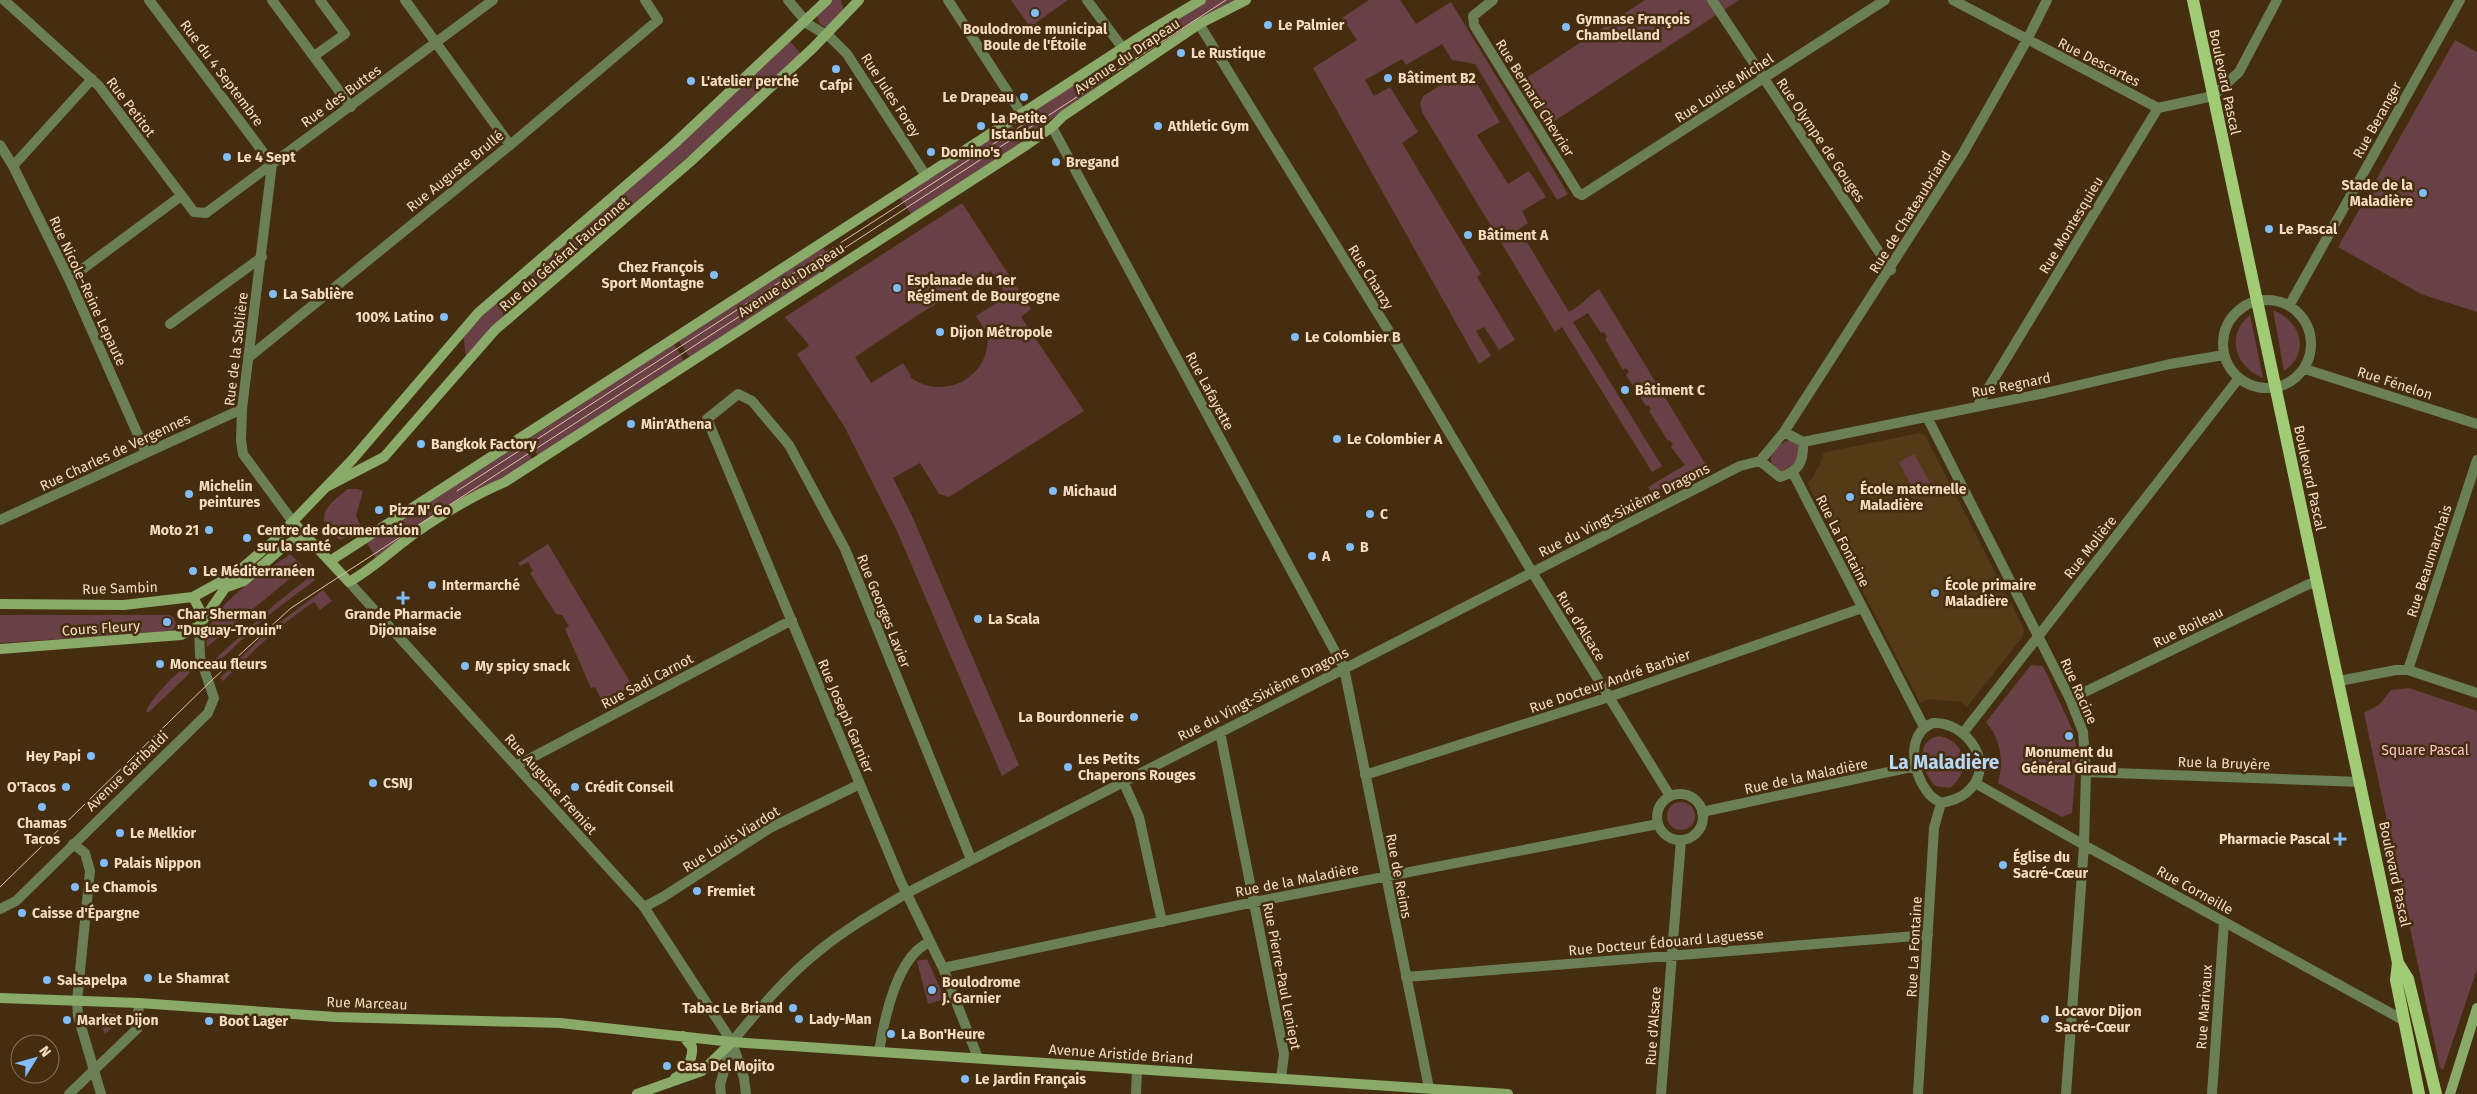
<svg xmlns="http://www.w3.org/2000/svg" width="2477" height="1094" font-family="'Fira Sans',sans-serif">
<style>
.built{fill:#543a17}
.green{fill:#684046;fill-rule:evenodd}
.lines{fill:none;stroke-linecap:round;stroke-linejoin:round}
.minor{stroke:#6b7f57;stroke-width:10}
.tertiary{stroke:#6b7f57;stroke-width:10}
.secondary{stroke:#8aaa69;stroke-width:10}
.primary{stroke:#a2cb76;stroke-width:12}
.tram{stroke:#ddc4a8;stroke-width:1}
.poi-dot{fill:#80bdfa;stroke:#452d0f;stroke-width:2}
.labels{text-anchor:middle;stroke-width:5;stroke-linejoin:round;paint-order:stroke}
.poi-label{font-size:14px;font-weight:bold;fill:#f5dcc0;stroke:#452d0f;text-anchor:start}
.street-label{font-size:14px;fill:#f5dcc0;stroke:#452d0f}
.park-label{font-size:14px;fill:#fdc3ca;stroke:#452d0f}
.district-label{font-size:19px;font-weight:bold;fill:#b6d8fa;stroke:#452d0f}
</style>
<rect width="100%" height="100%" fill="#452d0f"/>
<path class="built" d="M1919 433 1925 435 2024 629 2023 636 1967 707 1961 702 1928 699 1920 703 1807 482 1812 479 1823 458 1822 453Z"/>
<path class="green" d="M832 0H841L844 11 830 26 825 27 820 24 817 16Z
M1011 0H1068L1030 27Z
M1207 0H1234L1236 2 1160 45 1153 34Z
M1369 0H1400L1416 24 1451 2 1568 194 1557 200 1475 64 1452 60 1442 44 1406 65 1402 59 1365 80 1374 96 1390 87 1418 132 1402 143 1481 274 1477 277 1515 340 1499 350 1484 327 1476 331 1491 356 1479 364 1313 68 1357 40 1342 18Z
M1645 0H1739L1547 126 1520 82Z
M2455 40 2477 52V312L2421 294 2338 247Z
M790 41 801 54 745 107 539 286 529 274Z
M1098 69 1105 81 1059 113 1028 138 1017 121Z
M1462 72 1473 77 1500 122 1477 135 1508 184 1529 171 1546 197 1522 211 1528 223 1519 229 1569 312C1581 306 1588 296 1599 289L1706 465 1652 493 1648 487 1685 465 1671 447 1673 445 1670 440 1668 441 1649 411 1651 409 1648 405 1646 406 1626 375 1629 372 1626 368 1623 370 1605 339 1607 337 1604 332 1601 333 1588 313 1573 322 1662 466 1652 472 1562 327 1555 332 1422 112 1420 103 1423 96Z
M1012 125 1023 142 911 214 900 197Z
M962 203 1031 309 1021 317 1084 411 949 497 939 494 920 463 893 478 913 518 1019 765 1002 776 897 531 844 426 797 354 809 346C802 335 793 328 785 317ZM991 271 1007 296 976 316 984 329 986 328C997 373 946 404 910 377L911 376 903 363 871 383 855 357 921 313Z
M823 248 833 264 690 358 679 341Z
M503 297V318L466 357 463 334Z
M2273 310C2300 321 2312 352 2284 371Z
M2250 315 2263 378C2235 367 2225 335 2250 315Z
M674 344 684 361 538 456 527 440Z
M1792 439C1810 453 1792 468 1778 472 1762 460 1776 443 1792 439Z
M521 443 533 460 377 560 367 543Z
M1914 454 1932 486 1916 496 1899 462Z
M348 489H357L363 491 356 516 360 524 354 533 340 540C311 518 326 506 348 489Z
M548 544 633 687 600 705 602 701 595 687 591 688 565 629 569 626 562 615 556 614 530 573 533 571 528 562 520 566 518 563Z
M290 554 304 567 207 647C200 610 264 573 290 554Z
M312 575 315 580 266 617 216 664 214 660 274 605Z
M323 590 332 601 320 610 314 602C279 625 252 652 223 681L220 678 268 631Z
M0 615H169L173 617 176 623 174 629 168 632 0 643Z
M189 665 192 668 188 675 149 712H146C149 701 177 670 189 665Z
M2031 665 2043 666 2074 733 2077 754 2072 813 2062 817 1998 783C2004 761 2001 739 1986 722Z
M2409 688 2477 711V969L2443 1070 2440 1068 2364 713 2380 704 2391 690Z
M1940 736C1967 742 1971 772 1950 788L1935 786C1922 772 1913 739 1940 736Z
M1667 816a14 14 0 1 1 28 0a14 14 0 1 1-28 0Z
M927 959 945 999 928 1004 917 961Z
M101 1013 119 1014 122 1018 105 1034 98 1017Z"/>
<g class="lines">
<path class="minor" d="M4 0 99 86 194 212 206 213 493 0
M149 0 272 164
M272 0 351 107
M405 0 510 145
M788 0 808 24 831 38 847 54 926 176
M948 0 1022 114
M1087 0 1136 66
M1493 0 1473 16 1474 25 1578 193 1582 195 1885 0
M1712 0 1891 270
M1953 0 2158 108
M1199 24 1395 341 1532 572 1670 796
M314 56 345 34 320 0
M1052 127 1344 668 1429 1088
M0 145 13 166 69 279 146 453
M272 164 242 409 241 440 243 454 293 522
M13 166 92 79
M69 279 181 196
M2223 344a44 44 0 1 1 88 0a44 44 0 1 1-88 0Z
M2289 306 2460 0
M170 324 262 257
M249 357 510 145 658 20 645 0
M2305 369 2477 424
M1978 405 2158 108 2213 96 2239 72 2277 0
M1927 417 2070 699 2083 732 2086 772 2084 845 2066 1094
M1784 432 1962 155 2027 40 2047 0
M1784 432 1803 442C1804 462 1799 471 1780 477L1760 461Z
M1803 442 2045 393 2170 364 2224 355
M1793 473 1924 727
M0 520 242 409
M2408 670 2477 460
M2339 681 2396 670H2408L2477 693
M2070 699 2309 584 2317 583
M1933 723C1967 721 1999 767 1966 793 1959 799 1950 801 1941 803 1937 800 1932 798 1929 794 1912 774 1905 734 1933 723Z
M1220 732 1284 1054 1281 1079
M1963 733 2239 378
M516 766 792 620
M2086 772 2361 782
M1365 775 1609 697 1862 608
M1123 781 1139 817 1162 922
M1975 783 2084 845 2403 1020
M1657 817a23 23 0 1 1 46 0a23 23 0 1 1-46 0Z
M1702 812 1916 766
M73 844 85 853 90 871 77 1001 78 1016 101 1094
M971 859 845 549 789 445 752 401 738 394 707 419 901 882 943 968 978 1058
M644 907 663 897 770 828 860 784
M0 909 16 901 208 713 214 698 200 657 199 626
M943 968 1254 902 1658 824
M1406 977 1928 935
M732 1042C759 1009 787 976 820 950 847 928 877 911 907 893L1740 466 1760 461
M879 1052C884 1020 897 955 930 942
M69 1094 137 1029 139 1003
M1136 1094 1137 1069
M1661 1094 1681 840
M1918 1094 1934 828 1941 803
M2212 1094 2224 922"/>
<path class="tertiary" d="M349 582 644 907 732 1042 744 1078 746 1094
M721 1094 720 1085 732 1043"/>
<path class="secondary" d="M328 486 384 457 495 330 690 162 813 48 859 0
M293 522 349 582C370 570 383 558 402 543 430 521 472 496 505 482L1028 144 1052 127 1063 116 1199 24 1246 0
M330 561 1146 33 1201 0
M227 587 244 581 282 548 304 534
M193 597 204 618
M0 604 124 605 184 598 193 597 235 574 276 539 352 460 478 313 674 144 827 0
M0 649 181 635 199 626 234 575
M0 998 139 1003 335 1017 560 1023 732 1042 1508 1094
M675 1078C686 1072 693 1060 692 1047L683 1036
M637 1094 702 1071 732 1042
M2450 1094 2477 1008"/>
<path class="primary" d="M2193 0 2398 963 2408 979 2436 1094
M2398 963 2396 980 2419 1094"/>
<path class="tram" d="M457 491 1032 119
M0 887 212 680 291 608 1226 0"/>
</g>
<g class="poi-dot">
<circle cx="1035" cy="13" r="5"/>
<circle cx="1268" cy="25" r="5"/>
<circle cx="1566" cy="27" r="5"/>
<circle cx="1181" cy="53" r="5"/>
<circle cx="836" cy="69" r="5"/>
<circle cx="1388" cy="78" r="5"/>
<circle cx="691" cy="81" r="5"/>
<circle cx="1024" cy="97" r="5"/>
<circle cx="981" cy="126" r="5"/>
<circle cx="1158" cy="126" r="5"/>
<circle cx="931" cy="152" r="5"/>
<circle cx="227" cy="157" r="5"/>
<circle cx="1056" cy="162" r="5"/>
<circle cx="2423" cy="193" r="5"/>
<circle cx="2269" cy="229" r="5"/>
<circle cx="1468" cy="235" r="5"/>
<circle cx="714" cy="275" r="5"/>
<circle cx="897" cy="288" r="5"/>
<circle cx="273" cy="294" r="5"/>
<circle cx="444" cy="317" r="5"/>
<circle cx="940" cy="332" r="5"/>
<circle cx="1295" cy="337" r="5"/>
<circle cx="1625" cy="390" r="5"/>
<circle cx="631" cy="424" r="5"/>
<circle cx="1337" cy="439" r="5"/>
<circle cx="421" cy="444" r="5"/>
<circle cx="1053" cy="491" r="5"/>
<circle cx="189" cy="494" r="5"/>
<circle cx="1850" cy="497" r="5"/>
<circle cx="379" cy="510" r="5"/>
<circle cx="1370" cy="514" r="5"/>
<circle cx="209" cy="530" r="5"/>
<circle cx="247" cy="538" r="5"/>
<circle cx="1350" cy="547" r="5"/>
<circle cx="1312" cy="556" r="5"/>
<circle cx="193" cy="571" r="5"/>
<circle cx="432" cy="585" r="5"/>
<circle cx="1935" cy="593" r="5"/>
<path d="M400.5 590.5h5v5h5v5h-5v5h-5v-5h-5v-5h5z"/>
<circle cx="978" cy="619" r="5"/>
<circle cx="167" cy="622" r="5"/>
<circle cx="160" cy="664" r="5"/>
<circle cx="465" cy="666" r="5"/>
<circle cx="1134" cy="717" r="5"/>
<circle cx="2069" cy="736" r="5"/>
<circle cx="91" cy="756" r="5"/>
<circle cx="1068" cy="767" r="5"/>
<circle cx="373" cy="783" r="5"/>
<circle cx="66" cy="787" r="5"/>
<circle cx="575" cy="787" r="5"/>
<circle cx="42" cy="807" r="5"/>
<circle cx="120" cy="833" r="5"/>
<path d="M2337.5 831.5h5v5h5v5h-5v5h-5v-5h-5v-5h5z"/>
<circle cx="104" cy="863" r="5"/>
<circle cx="2003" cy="865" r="5"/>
<circle cx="75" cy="887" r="5"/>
<circle cx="697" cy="891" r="5"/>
<circle cx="22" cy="913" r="5"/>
<circle cx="148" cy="978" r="5"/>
<circle cx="47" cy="980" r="5"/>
<circle cx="932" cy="990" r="5"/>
<circle cx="793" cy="1008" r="5"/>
<circle cx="799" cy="1019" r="5"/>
<circle cx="2045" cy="1019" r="5"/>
<circle cx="67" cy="1020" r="5"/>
<circle cx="209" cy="1021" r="5"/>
<circle cx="891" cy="1034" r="5"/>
<circle cx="667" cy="1066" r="5"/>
<circle cx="965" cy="1079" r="5"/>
</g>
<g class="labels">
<g class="poi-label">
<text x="1576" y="24">Gymnase François<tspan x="1576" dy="16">Chambelland</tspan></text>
<text x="1278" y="30">Le Palmier</text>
<text x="1035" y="34" text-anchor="middle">Boulodrome municipal<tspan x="1035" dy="16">Boule de l'Étoile</tspan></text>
<text x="1191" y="58">Le Rustique</text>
<text x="1398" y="83">Bâtiment B2</text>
<text x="701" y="86">L'atelier perché</text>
<text x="836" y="90" text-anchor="middle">Cafpi</text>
<text x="1014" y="102" text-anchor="end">Le Drapeau</text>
<text x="991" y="123">La Petite<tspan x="991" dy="16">Istanbul</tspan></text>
<text x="1168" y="131">Athletic Gym</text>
<text x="941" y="157">Domino's</text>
<text x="237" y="162">Le 4 Sept</text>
<text x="1066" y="167">Bregand</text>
<text x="2413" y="190" text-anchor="end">Stade de la<tspan x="2413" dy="16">Maladière</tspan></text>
<text x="2279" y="234">Le Pascal</text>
<text x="1478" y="240">Bâtiment A</text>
<text x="704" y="272" text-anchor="end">Chez François<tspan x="704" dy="16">Sport Montagne</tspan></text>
<text x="907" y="285">Esplanade du 1er<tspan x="907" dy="16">Régiment de Bourgogne</tspan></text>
<text x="283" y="299">La Sablière</text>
<text x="434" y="322" text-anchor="end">100% Latino</text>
<text x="950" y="337">Dijon Métropole</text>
<text x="1305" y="342">Le Colombier B</text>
<text x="1635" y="395">Bâtiment C</text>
<text x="641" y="429">Min'Athena</text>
<text x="1347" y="444">Le Colombier A</text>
<text x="431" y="449">Bangkok Factory</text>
<text x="199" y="491">Michelin<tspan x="199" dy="16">peintures</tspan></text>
<text x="1860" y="494">École maternelle<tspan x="1860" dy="16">Maladière</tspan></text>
<text x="1063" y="496">Michaud</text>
<text x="389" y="515">Pizz N' Go</text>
<text x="1380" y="519">C</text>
<text x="199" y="535" text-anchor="end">Moto 21</text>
<text x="257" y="535">Centre de documentation<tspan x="257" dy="16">sur la santé</tspan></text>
<text x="1360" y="552">B</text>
<text x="1322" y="561">A</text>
<text x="203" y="576">Le Méditerranéen</text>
<text x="442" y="590">Intermarché</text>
<text x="1945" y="590">École primaire<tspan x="1945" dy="16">Maladière</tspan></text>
<text x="177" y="619">Char Sherman<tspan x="177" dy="16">"Duguay-Trouin"</tspan></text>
<text x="403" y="619" text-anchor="middle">Grande Pharmacie<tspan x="403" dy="16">Dijonnaise</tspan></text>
<text x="988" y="624">La Scala</text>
<text x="170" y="669">Monceau fleurs</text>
<text x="475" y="671">My spicy snack</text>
<text x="1124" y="722" text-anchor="end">La Bourdonnerie</text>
<text x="2069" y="757" text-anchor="middle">Monument du<tspan x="2069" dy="16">Général Giraud</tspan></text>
<text x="81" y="761" text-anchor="end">Hey Papi</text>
<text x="1078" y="764">Les Petits<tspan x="1078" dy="16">Chaperons Rouges</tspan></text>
<text x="383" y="788">CSNJ</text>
<text x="56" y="792" text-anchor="end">O'Tacos</text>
<text x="585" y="792">Crédit Conseil</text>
<text x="42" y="828" text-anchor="middle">Chamas<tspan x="42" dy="16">Tacos</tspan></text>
<text x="130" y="838">Le Melkior</text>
<text x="2330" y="844" text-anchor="end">Pharmacie Pascal</text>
<text x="2013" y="862">Église du<tspan x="2013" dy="16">Sacré-Cœur</tspan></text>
<text x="114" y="868">Palais Nippon</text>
<text x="85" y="892">Le Chamois</text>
<text x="707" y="896">Fremiet</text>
<text x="32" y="918">Caisse d'Épargne</text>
<text x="158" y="983">Le Shamrat</text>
<text x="57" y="985">Salsapelpa</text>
<text x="942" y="987">Boulodrome<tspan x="942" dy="16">J. Garnier</tspan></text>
<text x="783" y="1013" text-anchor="end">Tabac Le Briand</text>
<text x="2055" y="1016">Locavor Dijon<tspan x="2055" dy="16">Sacré-Cœur</tspan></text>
<text x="809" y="1024">Lady-Man</text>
<text x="77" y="1025">Market Dijon</text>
<text x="219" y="1026">Boot Lager</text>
<text x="901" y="1039">La Bon'Heure</text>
<text x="677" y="1071">Casa Del Mojito</text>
<text x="975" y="1084">Le Jardin Français</text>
</g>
<g class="street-label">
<text transform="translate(1127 56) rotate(-34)" y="5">Avenue du Drapeau</text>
<text transform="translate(2099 62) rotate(27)" y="5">Rue Descartes</text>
<text transform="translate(222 73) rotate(53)" y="5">Rue du 4 Septembre</text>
<text transform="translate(2225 82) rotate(78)" y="5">Boulevard Pascal</text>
<text transform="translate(1724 88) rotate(-33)" y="5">Rue Louise Michel</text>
<text transform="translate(891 95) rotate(57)" y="5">Rue Jules Forey</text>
<text transform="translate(341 96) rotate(-36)" y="5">Rue des Buttes</text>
<text transform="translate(1535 98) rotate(58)" y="5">Rue Bernard Chevrier</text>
<text transform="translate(131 107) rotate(53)" y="5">Rue Petitot</text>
<text transform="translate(2377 120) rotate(-61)" y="5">Rue Beranger</text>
<text transform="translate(1821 140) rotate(56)" y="5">Rue Olympe de Gouges</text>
<text transform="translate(455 171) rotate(-39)" y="5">Rue Auguste Brullé</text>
<text transform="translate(1910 212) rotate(-58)" y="5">Rue de Chateaubriand</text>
<text transform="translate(2071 225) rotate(-59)" y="5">Rue Montesquieu</text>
<text transform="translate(564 254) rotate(-41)" y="5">Rue du Général Fauconnet</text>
<text transform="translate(1371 277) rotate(58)" y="5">Rue Chanzy</text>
<text transform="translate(791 280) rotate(-33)" y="5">Avenue du Drapeau</text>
<text transform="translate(88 291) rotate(65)" y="5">Rue Nicole-Reine Lepaute</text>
<text transform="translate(236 349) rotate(-83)" y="5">Rue de la Sablière</text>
<text transform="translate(2395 383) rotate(18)" y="5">Rue Fénelon</text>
<text transform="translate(2011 385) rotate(-11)" y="5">Rue Regnard</text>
<text transform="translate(1210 391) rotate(62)" y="5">Rue Lafayette</text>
<text transform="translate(115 452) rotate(-25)" y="5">Rue Charles de Vergennes</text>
<text transform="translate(2310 478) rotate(78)" y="5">Boulevard Pascal</text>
<text transform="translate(1624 510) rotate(-27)" y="5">Rue du Vingt-Sixième Dragons</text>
<text transform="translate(1843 541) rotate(63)" y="5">Rue La Fontaine</text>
<text transform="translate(2090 547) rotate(-52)" y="5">Rue Molière</text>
<text transform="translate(2429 561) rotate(-72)" y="5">Rue Beaumarchais</text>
<text transform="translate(120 588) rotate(-2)" y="5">Rue Sambin</text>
<text transform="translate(884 611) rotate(68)" y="5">Rue Georges Lavier</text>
<text transform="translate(1581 626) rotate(58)" y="5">Rue d'Alsace</text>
<text transform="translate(2188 627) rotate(-26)" y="5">Rue Boileau</text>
<text transform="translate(101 628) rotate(-4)" y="5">Cours Fleury</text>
<text transform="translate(647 681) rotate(-28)" y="5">Rue Sadi Carnot</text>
<text transform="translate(1610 681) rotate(-19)" y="5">Rue Docteur André Barbier</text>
<text transform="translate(2079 691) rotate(66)" y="5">Rue Racine</text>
<text transform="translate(1263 694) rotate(-27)" y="5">Rue du Vingt-Sixième Dragons</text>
<text transform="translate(846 716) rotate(67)" y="5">Rue Joseph Garnier</text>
<text transform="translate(2224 763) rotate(2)" y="5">Rue la Bruyère</text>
<text transform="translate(127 771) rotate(-44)" y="5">Avenue Garibaldi</text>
<text transform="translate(1806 776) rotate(-12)" y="5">Rue de la Maladière</text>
<text transform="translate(551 784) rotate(48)" y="5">Rue Auguste Fremiet</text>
<text transform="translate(731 839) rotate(-32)" y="5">Rue Louis Viardot</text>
<text transform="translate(2395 874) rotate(78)" y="5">Boulevard Pascal</text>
<text transform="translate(1399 876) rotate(79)" y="5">Rue de Reims</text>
<text transform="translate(1297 880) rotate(-11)" y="5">Rue de la Maladière</text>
<text transform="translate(2195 890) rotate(29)" y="5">Rue Corneille</text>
<text transform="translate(1666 942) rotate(-5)" y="5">Rue Docteur Édouard Laguesse</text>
<text transform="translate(1914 947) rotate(-87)" y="5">Rue La Fontaine</text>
<text transform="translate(1282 976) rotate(79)" y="5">Rue Pierre-Paul Leniept</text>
<text transform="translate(367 1003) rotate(2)" y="5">Rue Marceau</text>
<text transform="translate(2204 1007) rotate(-86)" y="5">Rue Marivaux</text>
<text transform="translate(1653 1026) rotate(-86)" y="5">Rue d'Alsace</text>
<text transform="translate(1121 1054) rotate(4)" y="5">Avenue Aristide Briand</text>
</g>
<g class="park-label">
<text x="2425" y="755">Square Pascal</text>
</g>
<g class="district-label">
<text x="1944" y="769">La Maladière</text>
</g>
</g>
<g transform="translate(35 1059) rotate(53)"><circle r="24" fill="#452d0f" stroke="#8b7356"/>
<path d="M0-4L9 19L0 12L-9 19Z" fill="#80bdfa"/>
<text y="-8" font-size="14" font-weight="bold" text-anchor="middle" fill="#f5dcc0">N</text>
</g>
</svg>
